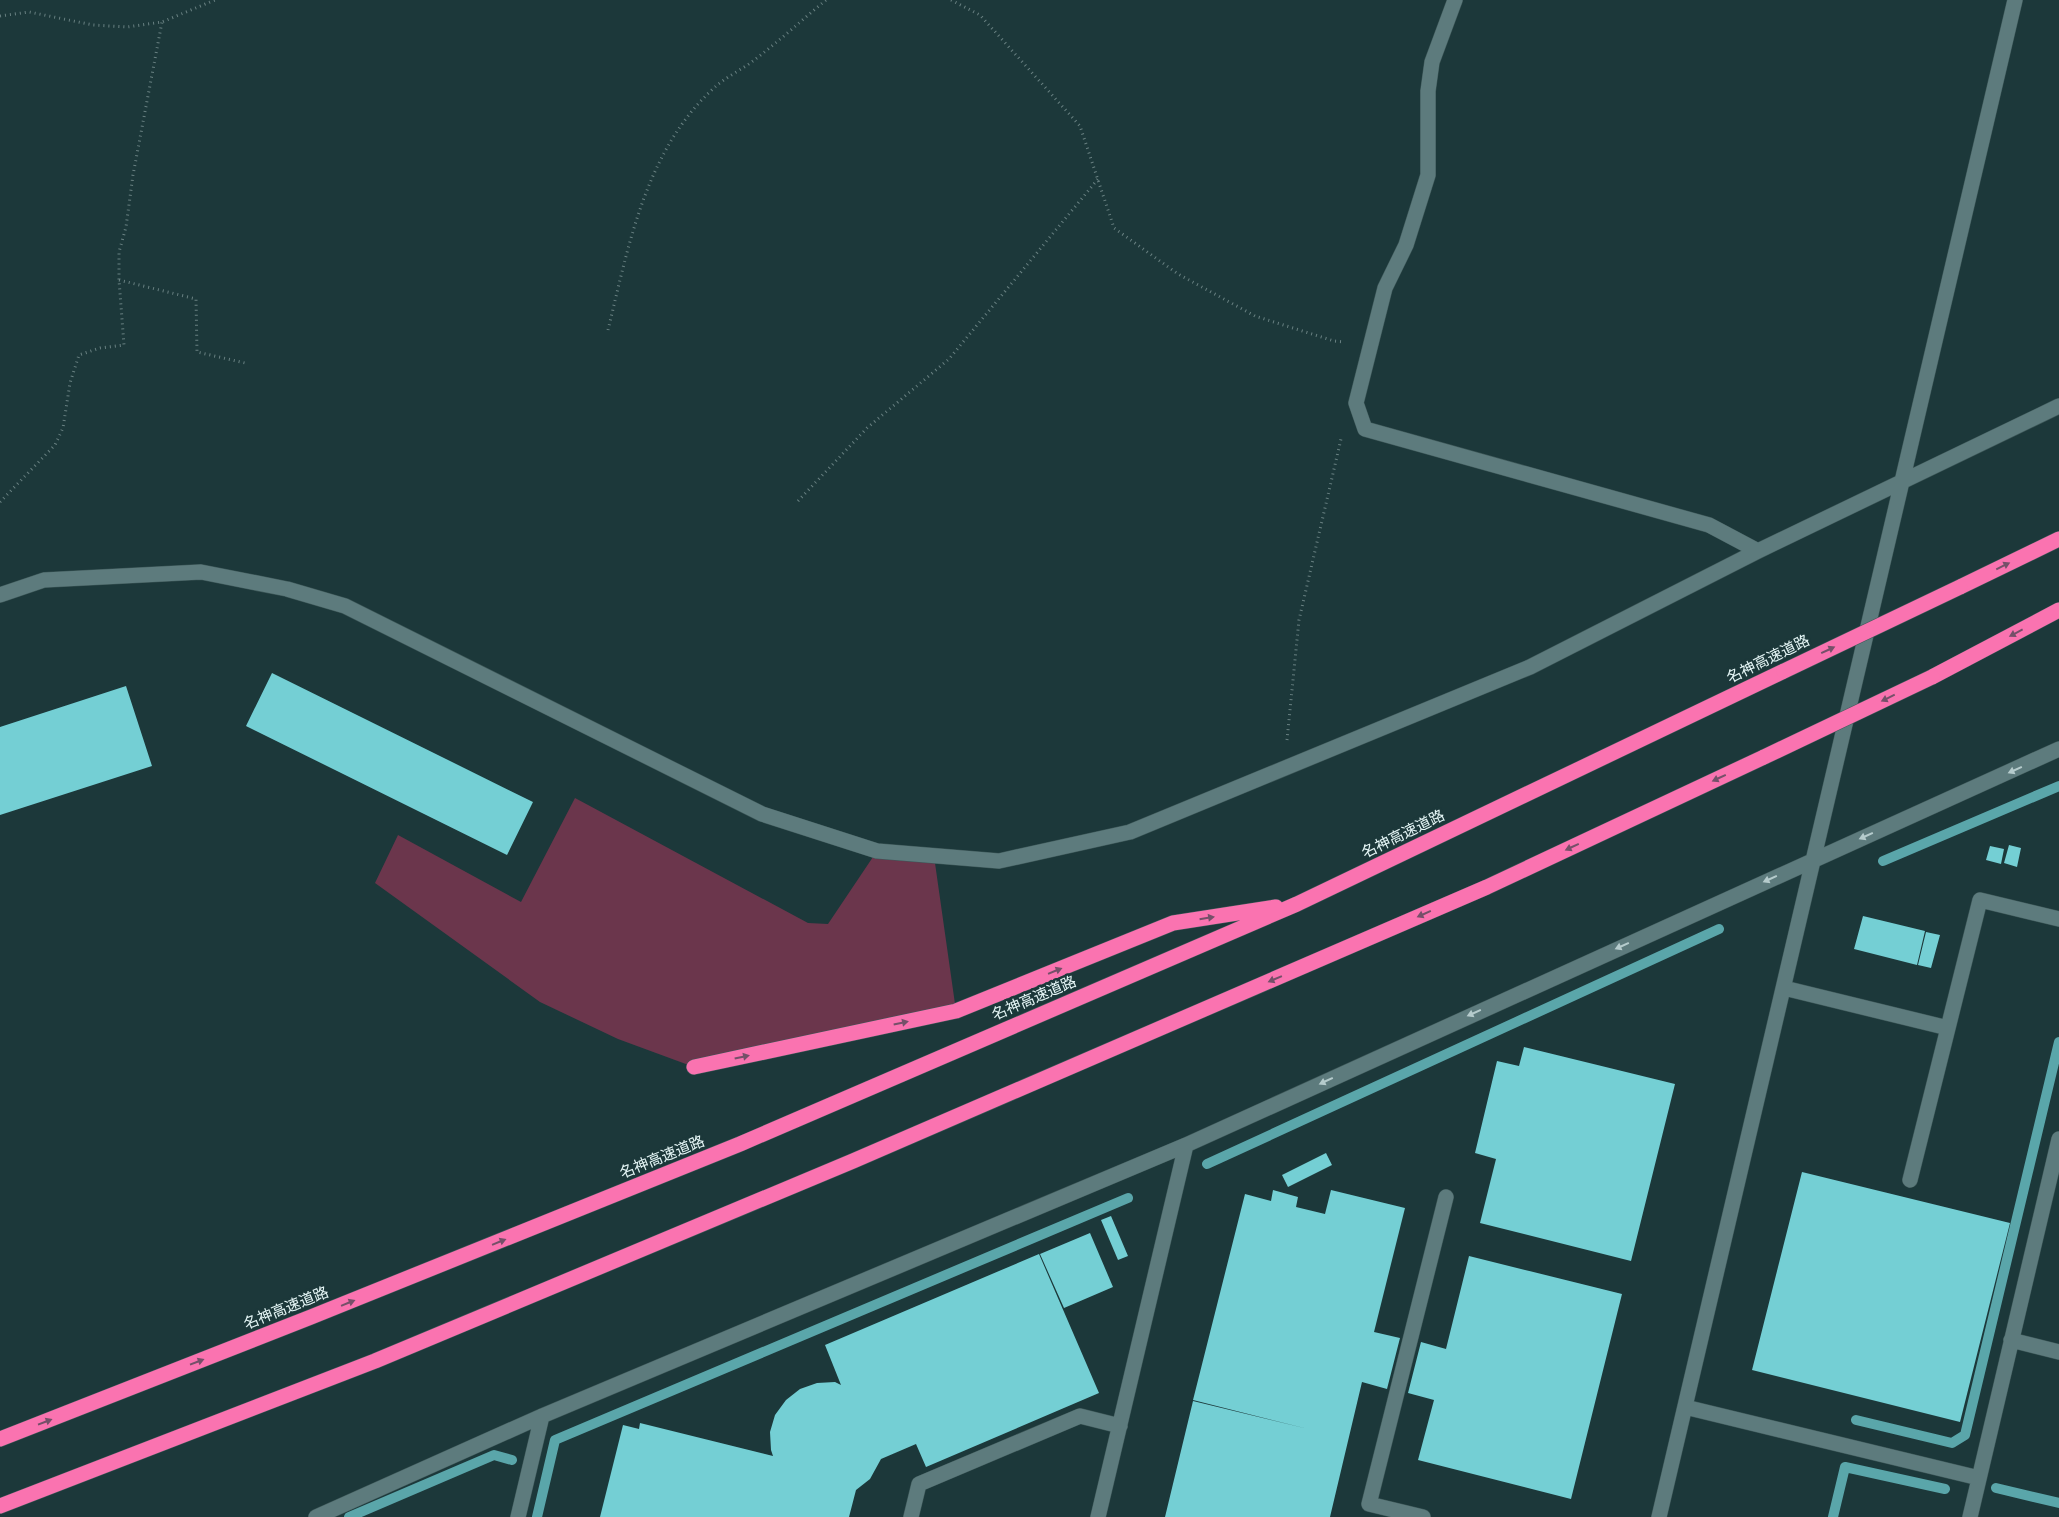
<svg xmlns="http://www.w3.org/2000/svg" width="2059" height="1517" font-family="'DM Sans','Noto Sans JP',sans-serif">
<style>
.green{fill:#6b364c}
.lines{fill:none;stroke-linecap:round;stroke-linejoin:round}
.stream{stroke:#5aa6aa;stroke-width:10}
.building{fill:#74cfd4}
.minor-casing{stroke:#3d5758;stroke-width:16}
.highway-casing{stroke:#3d5758;stroke-width:16}
.path{stroke:#698182;stroke-width:3;stroke-dasharray:1 4;stroke-linecap:butt}
.minor{stroke:#5d7b7d;stroke-width:15}
.highway{stroke:#fa73b0;stroke-width:15}
.highway-bridge-casing{stroke:#3d5758;stroke-width:16;stroke-linecap:butt}
.highway-bridge{stroke:#fa73b0;stroke-width:15}
.oneway{fill:#755069}
.oneway2{fill:#b5cbcc}
.labels{text-anchor:middle;stroke-width:5;stroke-linejoin:round;paint-order:stroke}
.street-label{font-size:15px;fill:#e5f6f6;stroke:#1c383a}
</style>
<rect width="100%" height="100%" fill="#1c383a"/>
<path class="green" d="M575 798 808 923 828 924 877 851 934 856 956 1011 694 1067 618 1039 540 1002 375 883 398 835 521 902Z"/>
<g class="lines">
<path class="stream" d="M1883 861 2059 786
M1207 1164 1719 929
M1856 1420 1952 1443 1965 1435 2059 1042
M1996 1488 2059 1503
M349 1517 494 1455 512 1460
M537 1517 555 1440 1128 1198
M1833 1517 1845 1467 1945 1489"/>
</g>
<path class="building" d="M272 673 533 802 507 855 246 726Z
M126 686 152 766 0 815V727Z
M2009 845 2021 848 2017 867 2004 863Z
M1990 846 2004 849 2001 864 1986 860Z
M1863 916 1925 931 1917 965 1854 949Z
M1926 932 1940 935 1931 968 1918 965Z
M1524 1047 1675 1084 1631 1261 1480 1223 1496 1159 1475 1153 1497 1061 1519 1066Z
M1326 1153 1332 1165 1288 1187 1282 1175Z
M1802 1172 2010 1223 1960 1422 1752 1370Z
M1273 1190 1298 1197 1296 1207 1325 1214 1331 1190 1405 1208 1374 1332 1400 1338 1387 1389 1362 1382 1330 1517H1165L1193 1401 1308 1429 1193 1400 1245 1194 1271 1201Z
M1111 1216 1128 1256 1118 1260 1101 1220Z
M1090 1233 1113 1287 1064 1308 1040 1254Z
M1039 1254 1099 1393 926 1467 916 1444 881 1459 870 1479 856 1490 849 1517H600L623 1425 639 1429 640 1423 773 1456 771 1450 770 1432 775 1415 786 1400 800 1389 817 1383 835 1382 841 1385 825 1345Z
M1469 1256 1622 1294 1571 1499 1418 1460 1434 1400 1408 1393 1421 1342 1446 1349Z"/>
<g class="lines">
<g class="minor-casing">
<path id="minor" d="M1455 0 1432 62 1428 91V175L1406 245 1385 288 1356 403 1365 429 1709 525 1758 551
M0 595 44 580 201 572 287 589 345 606 762 814 877 851 999 861 1130 832 1530 667 1758 551 2059 406
M1784 988 1948 1028
M1910 1180 1980 900 2059 919
M2011 1340 2059 1352
M1685 1407 1979 1478
M316 1517 542 1416 1186 1145 2059 749
M518 1517 542 1416
M911 1517 919 1484 1080 1416 1120 1426
M1098 1517 1186 1145
M1423 1517 1369 1504 1446 1197
M1659 1517 2015 0
M1970 1517 2059 1139"/>
</g>
<g class="highway-casing">
<path id="highway" d="M1960 587 2059 539
M1932 677 2059 610
M694 1067 956 1011 1173 923 1276 907
M0 1439 311 1317 740 1144 1297 904 1784 671
M0 1506 375 1361 853 1161 1487 887 1764 757"/>
</g>
<path class="path" d="M951 0 980 15 1080 126 1114 228 1178 274 1255 316 1334 341 1345 342
M0 16 29 12 93 25 127 27 162 22 215 0
M119 280 196 299 197 352 245 363
M608 330C629 244 646 149 715 87 726 77 741 70 753 61 778 42 802 20 826 0
M798 501 867 428 949 359 1098 179
M0 502 55 445 63 428 70 383 79 355 100 348 124 345 119 280V252L126 227 133 175 162 22
M1287 740 1299 620 1341 439"/>
<use href="#minor" class="minor"/>
<use href="#highway" class="highway"/>
<g class="highway-bridge-casing">
<path id="highway-bridge" d="M1784 671 1960 587
M1764 757 1932 677"/>
</g>
<use href="#highway-bridge" class="highway-bridge"/>
</g>
<defs><path id="oneway-solid" d="M-6-.8H1V-3.2L6.5 0L1 3.2V.8H-6Z" transform="scale(1.25)"/></defs>
<g class="oneway">
<use href="#oneway-solid" transform="translate(2003 566) rotate(-26)"/>
<use href="#oneway-solid" transform="translate(2016 633) rotate(152)"/>
<use href="#oneway-solid" transform="translate(1828 650) rotate(-25)"/>
<use href="#oneway-solid" transform="translate(1888 698) rotate(154)"/>
<use href="#oneway-solid" transform="translate(1719 778) rotate(155)"/>
<use href="#oneway-solid" transform="translate(1572 847) rotate(155)"/>
<use href="#oneway-solid" transform="translate(1424 914) rotate(156)"/>
<use href="#oneway-solid" transform="translate(1207 918) rotate(-9)"/>
<use href="#oneway-solid" transform="translate(1055 971) rotate(-22)"/>
<use href="#oneway-solid" transform="translate(1275 979) rotate(157)"/>
<use href="#oneway-solid" transform="translate(901 1023) rotate(-12)"/>
<use href="#oneway-solid" transform="translate(742 1057) rotate(-12)"/>
<use href="#oneway-solid" transform="translate(499 1242) rotate(-22)"/>
<use href="#oneway-solid" transform="translate(348 1303) rotate(-22)"/>
<use href="#oneway-solid" transform="translate(197 1362) rotate(-21)"/>
<use href="#oneway-solid" transform="translate(45 1422) rotate(-21)"/>
</g>
<g class="oneway2">
<use href="#oneway-solid" transform="translate(2015 770) rotate(156)"/>
<use href="#oneway-solid" transform="translate(1866 836) rotate(156)"/>
<use href="#oneway-solid" transform="translate(1770 879) rotate(156)"/>
<use href="#oneway-solid" transform="translate(1622 946) rotate(156)"/>
<use href="#oneway-solid" transform="translate(1474 1013) rotate(156)"/>
<use href="#oneway-solid" transform="translate(1326 1081) rotate(155)"/>
</g>
<g class="labels">
<g class="street-label">
<text transform="translate(1768 659) rotate(-26)" y="5">名神高速道路</text>
<text transform="translate(1403 834) rotate(-26)" y="5">名神高速道路</text>
<text transform="translate(1034 998) rotate(-23)" y="5">名神高速道路</text>
<text transform="translate(662 1157) rotate(-22)" y="5">名神高速道路</text>
<text transform="translate(286 1308) rotate(-22)" y="5">名神高速道路</text>
</g>
</g>
</svg>
